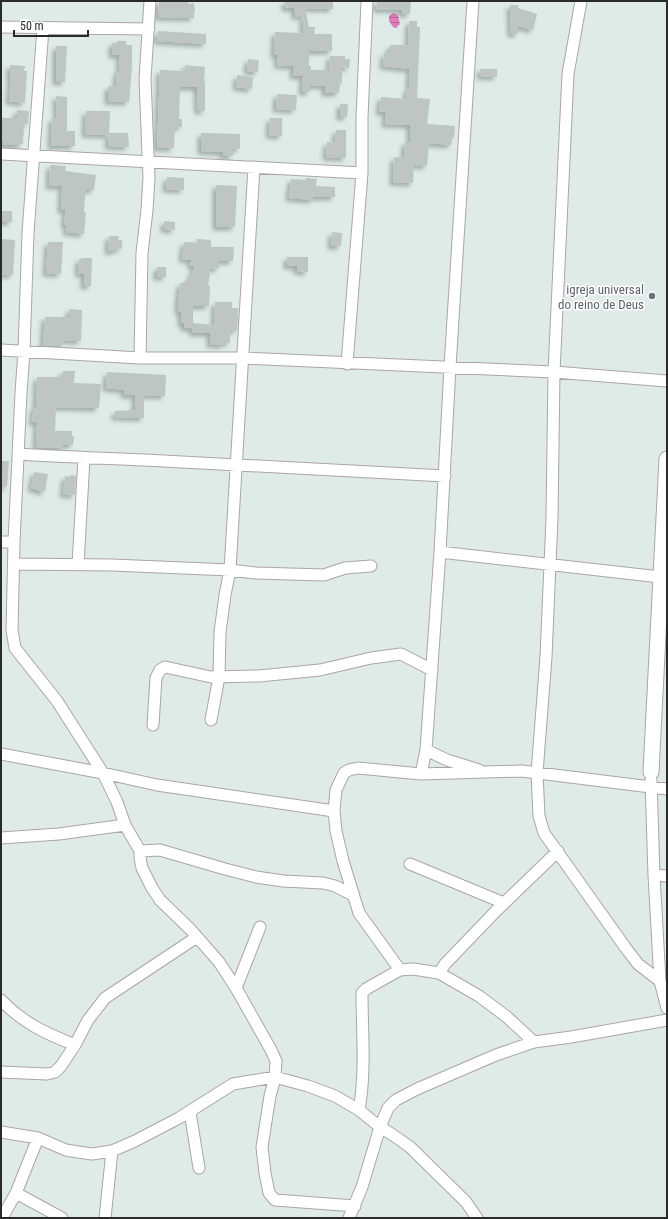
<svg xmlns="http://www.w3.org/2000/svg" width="668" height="1219" font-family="'Roboto Condensed',sans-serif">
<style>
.water{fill:url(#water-rules)}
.building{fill:#bdc6c3;filter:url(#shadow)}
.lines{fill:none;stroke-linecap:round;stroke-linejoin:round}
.street-casing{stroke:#aea4a5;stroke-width:13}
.secondary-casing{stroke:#aea4a5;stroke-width:17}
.street{stroke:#fff;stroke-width:11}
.secondary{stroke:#fff;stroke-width:15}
.worship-dot{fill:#6b7280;stroke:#fff;stroke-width:1.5}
.labels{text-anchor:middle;stroke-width:3;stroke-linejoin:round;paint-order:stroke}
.worship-label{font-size:13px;fill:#5b616d;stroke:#fff;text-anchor:end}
</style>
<defs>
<pattern id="water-rules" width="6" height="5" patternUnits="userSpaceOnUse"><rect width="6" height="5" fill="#e27cbe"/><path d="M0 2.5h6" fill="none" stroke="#b7669b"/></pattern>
<filter id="shadow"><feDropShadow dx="-3.5" dy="3.5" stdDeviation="2" flood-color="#0004"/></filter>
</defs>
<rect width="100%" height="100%" fill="#deebe6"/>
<path class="water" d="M393 13 396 14 398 16 400 24 396 28 393 27 389 21V16Z"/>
<path class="building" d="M159 1H188V4L194 3 195 12H194V18L158 17Z
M285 1H333V9L305 8 309 27H315L314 34H332V51H309V66H311V70H329L330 56H345V59H350L349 68 342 67V83H340L339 93H325V86L310 85V92H302L303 76H293L294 66 277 65 278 55H274L275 32 303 33V15L296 17 294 8H285Z
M377 1H411L410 14H402V10L376 9Z
M510 5H518V8L537 14 533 30 518 26V34H511Z
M409 21H417V27H420L417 98 430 99 427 124 455 126 454 138H452L451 145 429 143 427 166 414 165 413 183 393 182 394 157 404 158 405 142H410V125L385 124 386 112H379L381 97 406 99 407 89H409L410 69 383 66 384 53 389 54 390 45H408Z
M158 31 206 34V44L157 41Z
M117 41H126V45H132V66L129 102 108 101V86L116 87 117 71H119L120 55H112V43H117Z
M56 46H67L65 82H56Z
M248 59 259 60 258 72 247 71Z
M10 65 25 66 24 71H27L25 103 9 101 11 79H10Z
M185 65 205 67 204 81H205V111H198L197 87H180L179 119H182V127H175L174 148H157L160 70 185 71Z
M480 69H497V77L480 76Z
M237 75 253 77 252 89 236 87Z
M277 94 297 95 296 110 276 109Z
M56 96 67 97V131H75V146H51L52 118H57Z
M340 104H348L347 117H340Z
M17 110 29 111 28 124H24L23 144H20V145H3V142H1V118H17Z
M86 111H110L109 133H128L129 147 108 146 109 135 85 134Z
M270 118H282V136L269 135Z
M336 130H346V158L326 157 327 142 335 143Z
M201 133 240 134V149H233V156H223V152L201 151Z
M50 165 66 166 65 171 96 175 94 190H86V195H85L84 212 86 213 84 234 66 232 67 225 64 224 66 210H61L62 186H49Z
M167 177 184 178V190L166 189Z
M306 178 317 179 316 186 335 187V197H313V200L289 198 291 179 306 180Z
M216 185 237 186 235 227H216Z
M1 211H12V222H1Z
M164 221 175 222V230L164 229Z
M332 232 342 233 341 246H331Z
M109 236H119L118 240H122V249L117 248V251H108Z
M1 239 15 240 13 275 1 274Z
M197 239 211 240V247H234L233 261H219V269L211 268 208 285 210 286 209 306H193V323L214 325 215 302H232V308H238V318L237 331 230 330V343H223V345L210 344V333H193L192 328H184V323H181V312H179L178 305 180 283H187L195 267 190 265 192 260 182 259 184 242 197 243Z
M48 242H63L61 274 46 273Z
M287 257H308V272L297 271V266H287Z
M85 258H92L91 286H84V274L78 273 79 259Z
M157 267H166V277H157Z
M69 309 82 310 81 341 63 340 62 346 43 345 45 317H69Z
M63 371H75L74 383 101 384 99 408 56 407 55 431H72V436H74L73 445H63V448L36 447 37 422H32L34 407H36L37 377H59V375L62 376Z
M107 372 166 375 165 396 144 395V418L115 417V411L135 410V395H124L125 390 106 388Z
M1 461H9L7 487H1Z
M34 472 48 474 45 492 31 488Z
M70 475 76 476 75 495 63 494 65 476 70 477Z"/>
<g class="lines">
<g class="street-casing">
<path id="street" d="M581 1 568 74 554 372 552 518 546 657 537 773 539 816 544 833 625 947 638 964 660 981
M1 27 149 29
M43 28 28 233 24 351 21 393 14 542 12 630 15 648 57 701 103 773 117 802 125 825 140 851V858L142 868 152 888 160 900 191 930 219 962 236 988 271 1050 276 1061 275 1077 270 1096 262 1147 265 1173 269 1193 275 1200 355 1206
M1 154 362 173
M1 350 140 358H242L554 372 667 381
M140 358 142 253 147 210 149 178 145 79 150 1
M347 364 362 173V117L367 1
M18 454C60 457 103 458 145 460 245 465 345 470 445 476
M1 542H14
M440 552 660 577
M14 564 112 565 230 570 256 573 324 575 345 568 371 566
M78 565 84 458
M211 720 219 677 220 632 225 595 230 570 254 167
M153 725 156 678 160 670 165 667 211 677 259 676 320 670 371 658 401 654 432 670
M426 750 447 760 479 770
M1 754 103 773 157 785 334 811
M421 774 426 750 440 552 450 367 473 1
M651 780 654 875 660 981 667 1008
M1 838 59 834 125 825
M140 851 160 850 225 869 256 877 283 881 323 883 335 886 353 895
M410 864 504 903
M654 875 667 876
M400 970 359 913 343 861 336 831 334 811 336 790 344 773 349 770 358 768 421 774 522 771 667 789
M439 973 445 964 496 911 558 851
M236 988 260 927
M1 1000C23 1023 45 1033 75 1045
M1 1072 47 1074 55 1072 61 1066 75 1045 88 1020 105 998 197 937
M359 1110C366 1071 362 1032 362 993L366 989 380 981 400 970 413 969 439 973 479 996 507 1017 534 1042
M190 1112 199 1168
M1 1132 38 1138 66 1150 78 1152 92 1154 112 1151 135 1141 179 1118 233 1084 275 1077 308 1086 335 1096 359 1110 380 1127 393 1135 410 1147 466 1202 477 1218
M16 1193 62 1218
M2 1218 16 1193 38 1138
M105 1218 112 1151
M349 1218 362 1187 380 1127 388 1108 396 1100 417 1089 496 1055 534 1042 571 1037 667 1020"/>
</g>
<g class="secondary-casing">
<path id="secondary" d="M651 772 667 459"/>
</g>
<use href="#street" class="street"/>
<use href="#secondary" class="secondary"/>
</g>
<circle class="worship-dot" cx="652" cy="296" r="4"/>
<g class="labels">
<g class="worship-label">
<text x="644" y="294">igreja universal<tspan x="644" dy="15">do reino de Deus</tspan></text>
</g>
</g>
<rect width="668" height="1219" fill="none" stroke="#2a2a2a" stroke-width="4"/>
<path d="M14 30v6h74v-6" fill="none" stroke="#2a2a2a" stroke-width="2"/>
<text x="20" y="30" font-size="12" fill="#2a2a2a" stroke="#ffffff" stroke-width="3" paint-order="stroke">50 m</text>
</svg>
